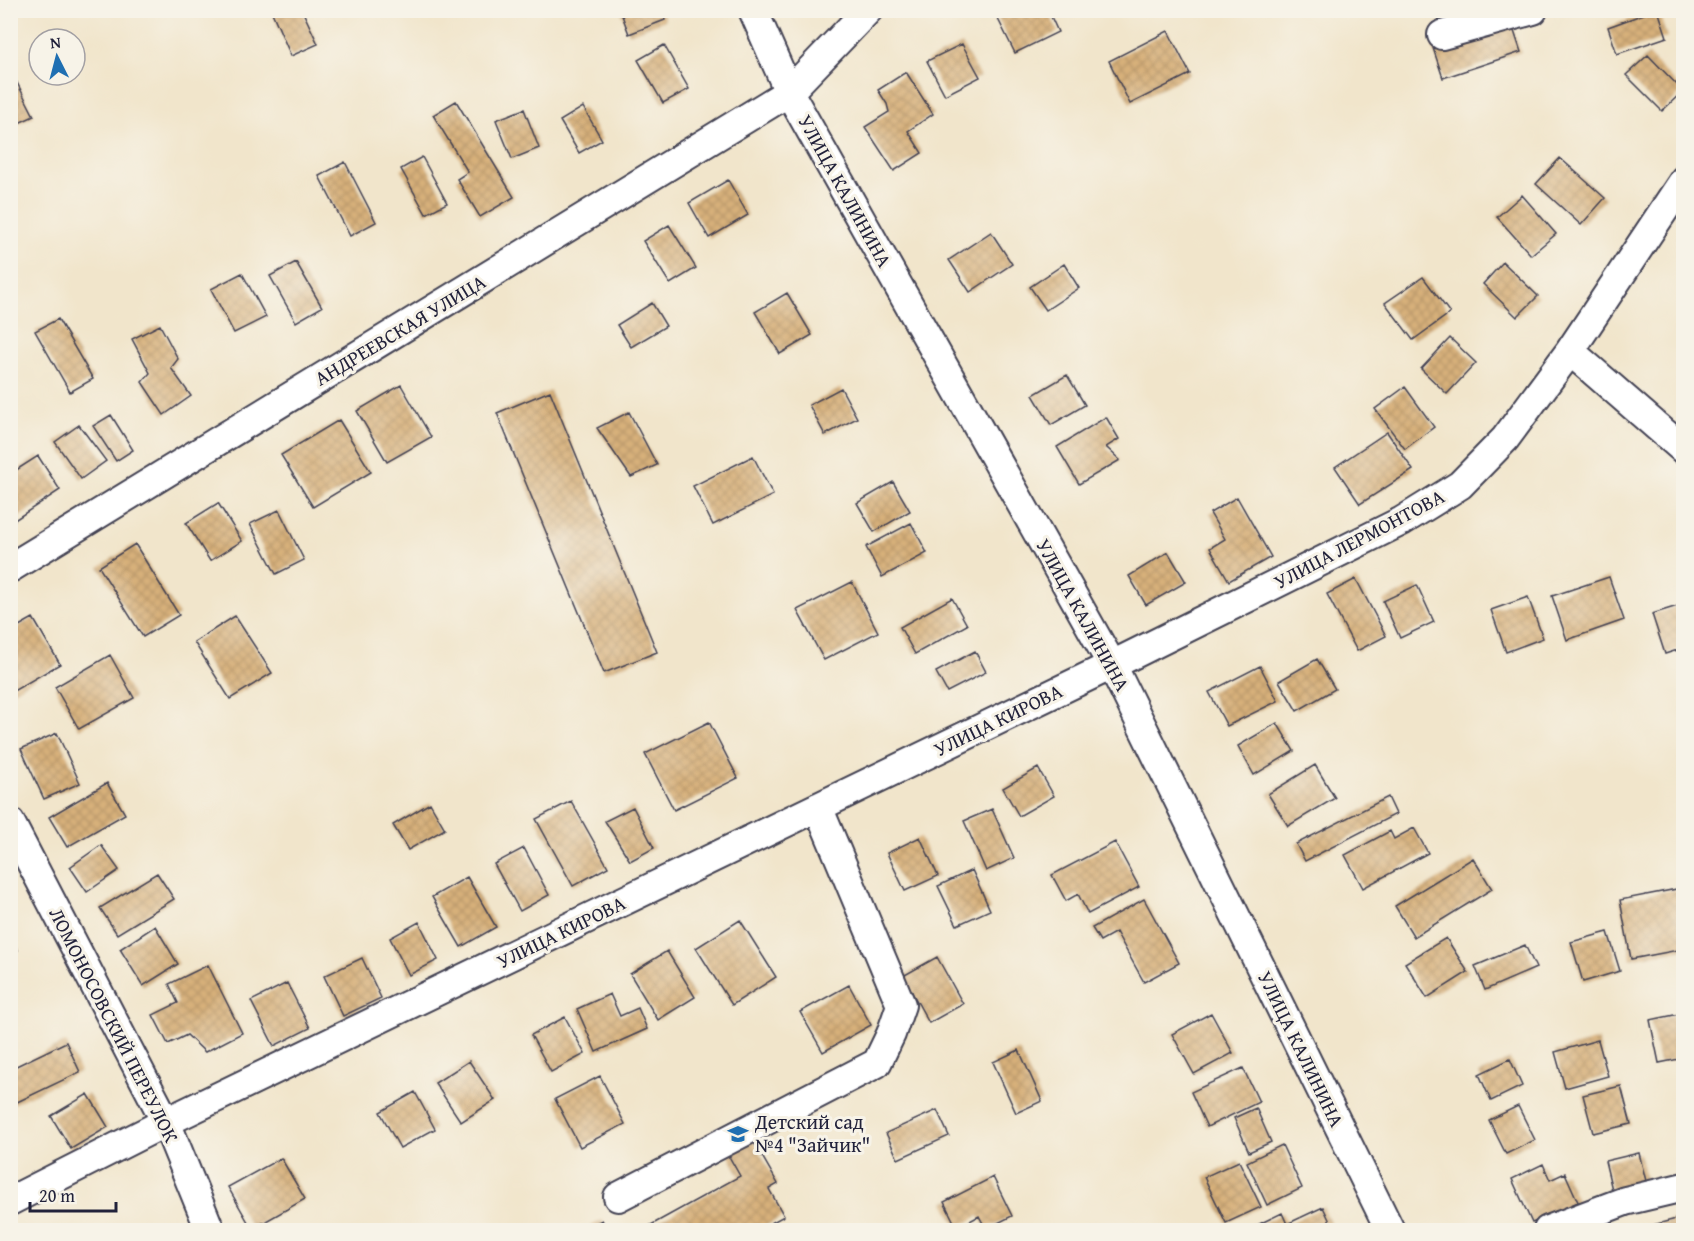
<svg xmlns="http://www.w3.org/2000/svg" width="1694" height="1241" font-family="'Gentium Book Plus',serif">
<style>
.building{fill:url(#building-cross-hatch)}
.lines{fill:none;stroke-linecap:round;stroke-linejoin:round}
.minor-casing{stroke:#413f51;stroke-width:32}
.minor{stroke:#fff;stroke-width:28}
.labels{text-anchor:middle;stroke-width:6;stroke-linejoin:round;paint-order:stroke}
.street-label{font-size:20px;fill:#22223b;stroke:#f7f3e8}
.poi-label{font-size:20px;fill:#22223b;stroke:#f7f3e8;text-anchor:start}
</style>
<defs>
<pattern id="building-cross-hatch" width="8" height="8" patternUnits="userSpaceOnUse" patternTransform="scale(1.5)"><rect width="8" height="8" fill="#d7b07a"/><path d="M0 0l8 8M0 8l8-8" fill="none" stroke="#b8976a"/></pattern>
</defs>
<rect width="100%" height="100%" fill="#f7f3e8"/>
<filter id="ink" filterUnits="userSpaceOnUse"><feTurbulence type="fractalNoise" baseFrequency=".0167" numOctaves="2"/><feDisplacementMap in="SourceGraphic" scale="12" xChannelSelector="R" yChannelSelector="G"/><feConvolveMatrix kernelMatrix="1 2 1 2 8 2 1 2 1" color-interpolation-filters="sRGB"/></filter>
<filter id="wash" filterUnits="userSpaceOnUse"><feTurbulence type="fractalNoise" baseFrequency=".008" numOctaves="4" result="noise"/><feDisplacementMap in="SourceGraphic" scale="24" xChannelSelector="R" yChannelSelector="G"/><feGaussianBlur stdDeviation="1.35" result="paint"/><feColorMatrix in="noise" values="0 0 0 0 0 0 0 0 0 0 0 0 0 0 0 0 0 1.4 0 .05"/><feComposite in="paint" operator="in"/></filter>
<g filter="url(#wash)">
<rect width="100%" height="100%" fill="#f1e5cb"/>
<g id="blocks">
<path class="building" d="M271 10H302L318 44 291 56Z
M620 10H662L665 20 629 34Z
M1031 10H1048L1058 32 1015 53 994 11Z
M1655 10H1658L1667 37 1617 54 1608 27Z
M1511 22 1521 52 1443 78 1433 48Z
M1168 31 1190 74 1130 104 1109 61Z
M962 44 980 77 945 95 927 61Z
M664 45 689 89 663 103 638 60Z
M1648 55 1683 91 1662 111 1626 75Z
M10 69 34 116 10 127Z
M906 72 933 114 908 131 922 153 894 171 865 127 889 112 887 104 878 90Z
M456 101 514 197 480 217 457 179 468 172 433 115Z
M583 107 602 140 579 153 560 121Z
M524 109 539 148 512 159 496 120Z
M422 157 447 203 426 214 401 169Z
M1560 158 1605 198 1581 225 1536 184Z
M345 162 376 222 350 236 319 176Z
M728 180 748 215 709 238 689 203Z
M1522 195 1556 234 1531 255 1497 217Z
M669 225 696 268 670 284 643 241Z
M991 232 1012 264 970 292 949 260Z
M296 262 322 307 296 322 270 276Z
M1503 262 1538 296 1517 317 1483 284Z
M1064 264 1079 288 1046 310 1030 287Z
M242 273 266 317 234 333 211 289Z
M1423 277 1450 313 1413 340 1385 303Z
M787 293 812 335 780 354 755 312Z
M652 303 666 326 631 347 617 325Z
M58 319 93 379 70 392 35 331Z
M160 325 178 359 171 368 191 396 164 415 142 382 150 373 132 339Z
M1450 338 1476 363 1447 394 1421 369Z
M1067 375 1085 405 1051 425 1033 395Z
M401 385 431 437 387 462 357 411Z
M1405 387 1434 427 1405 449 1375 409Z
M841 388 857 418 825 435 809 405Z
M550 391 657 652 604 673 497 413Z
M629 412 657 465 631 477 597 428Z
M111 415 133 450 116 461 93 426Z
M1106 417 1119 439 1106 447 1120 460 1079 484 1057 447Z
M339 420 371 472 313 507 281 455Z
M79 425 106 461 81 479 55 442Z
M1387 432 1413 470 1360 504 1335 467Z
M38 456 60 490 10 523V474Z
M753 456 773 495 713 525 693 486Z
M893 482 910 511 874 532 857 503Z
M1237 497 1271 557 1229 581 1210 548 1225 539 1210 513Z
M218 503 242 541 210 561 186 523Z
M279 510 304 560 276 574 250 524Z
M911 523 927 553 882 577 866 547Z
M135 544 179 615 143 637 99 567Z
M1168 552 1186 582 1146 605 1129 576Z
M1609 577 1624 620 1567 640 1552 596Z
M1356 579 1386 636 1357 651 1327 594Z
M852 582 878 632 824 660 797 610Z
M1417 585 1434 622 1400 638 1383 601Z
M1528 597 1543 638 1506 652 1491 610Z
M952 598 967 625 915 654 900 627Z
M1684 604V648L1665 654 1652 614Z
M235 616 272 673 230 699 194 642Z
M33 618 60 664 10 693V631Z
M975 651 986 672 947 692 936 672Z
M110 655 134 698 79 729 55 687Z
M1317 659 1335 689 1297 711 1279 681Z
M1260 666 1278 701 1227 726 1209 692Z
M709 722 738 778 674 810 645 754Z
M1277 723 1294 751 1254 775 1238 746Z
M57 733 80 783 44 799 21 749Z
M1315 765 1335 798 1288 826 1268 794Z
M1038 768 1054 796 1019 816 1003 788Z
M107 783 125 814 67 847 49 817Z
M1388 797 1396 814 1305 861 1296 844Z
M571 801 608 867 573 886 536 819Z
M430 803 445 829 408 850 393 825Z
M633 807 654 848 630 861 605 821Z
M992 809 1014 858 986 871 964 821Z
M1414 828 1428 853 1363 888 1345 855 1390 831 1394 839Z
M920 837 938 876 905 891 887 853Z
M1115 842 1139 887 1088 914 1078 894 1066 901 1052 875Z
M101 845 119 870 87 892 70 867Z
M524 848 549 895 520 911 494 864Z
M1473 858 1492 889 1414 937 1395 906Z
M972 870 990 910 957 925 938 886Z
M157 873 174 899 117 934 100 908Z
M467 877 496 927 461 947 432 897Z
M1677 889 1684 922V949L1631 959 1620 900Z
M1144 899 1179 963 1144 982 1116 932 1100 941 1092 928Z
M740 920 776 977 732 1005 696 948Z
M419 922 438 960 409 975 390 938Z
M155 926 178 964 143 986 120 949Z
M1608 932 1620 971 1583 982 1571 942Z
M10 938 18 950 10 955Z
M1446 938 1468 972 1427 998 1405 963Z
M1525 945 1536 968 1485 990 1475 966Z
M667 951 695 997 658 1020 630 974Z
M937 957 963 1004 929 1023 903 976Z
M362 958 381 998 343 1016 324 976Z
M208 965 242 1033 205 1052 187 1035 168 1044 153 1015 178 1003 169 984Z
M287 983 310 1028 274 1046 251 1001Z
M849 985 871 1025 823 1052 800 1012Z
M610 994 620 1016 638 1008 647 1029 596 1052 577 1009Z
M1211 1013 1233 1053 1194 1074 1172 1034Z
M1684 1013V1058L1659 1063 1650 1020Z
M565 1017 585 1054 551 1072 531 1035Z
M1598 1040 1608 1076 1565 1088 1555 1052Z
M66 1042 80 1072 13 1104 10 1100V1069Z
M1019 1050 1042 1101 1016 1113 993 1062Z
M1510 1059 1522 1086 1491 1101 1479 1074Z
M469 1061 495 1100 461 1122 435 1083Z
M1243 1068 1259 1102 1207 1127 1191 1092Z
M600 1076 625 1124 580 1147 555 1099Z
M1621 1086 1631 1124 1593 1133 1583 1095Z
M415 1092 435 1129 400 1148 380 1112Z
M88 1094 108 1127 71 1149 51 1116Z
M1518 1106 1535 1140 1506 1154 1489 1120Z
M1256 1108 1271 1142 1249 1152 1234 1118Z
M937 1110 949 1136 898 1159 886 1133Z
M751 1137 778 1184 769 1189 784 1216 758 1230H642L740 1176 726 1151Z
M1282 1145 1302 1188 1267 1205 1247 1162Z
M1639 1153 1648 1189 1614 1198 1605 1161Z
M281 1158 305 1199 252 1229 228 1187Z
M1239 1161 1261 1207 1226 1223 1204 1177Z
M1543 1164 1550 1180 1565 1173 1578 1202 1532 1223 1512 1179Z
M993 1177 1012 1216 986 1229 979 1216 957 1228 944 1202Z
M1323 1207 1334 1230H1250L1249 1229 1282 1213 1287 1224Z
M1684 1217V1230H1650L1649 1226Z
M602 1220 608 1230H583Z"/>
</g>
</g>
<g filter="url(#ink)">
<use href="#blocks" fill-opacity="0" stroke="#413f51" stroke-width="1.5"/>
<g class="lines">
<g class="minor-casing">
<path id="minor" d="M753 10 789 92 1112 665 1390 1230
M1442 35 1533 10
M1570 351 1684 450
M10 568 789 92 868 10
M10 822 166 1122 210 1230
M618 1197 877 1063 891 1034 901 1005 818 807
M10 1201 166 1122 1112 665 1402 521 1460 485 1505 439 1570 351 1684 180
M1548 1230 1625 1201 1684 1187"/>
</g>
<use href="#minor" class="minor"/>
</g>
</g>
<defs>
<g id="school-bare" transform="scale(1.62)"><path d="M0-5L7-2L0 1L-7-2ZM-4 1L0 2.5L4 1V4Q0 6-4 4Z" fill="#1f6fb2" stroke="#f7f3e8" stroke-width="2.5" paint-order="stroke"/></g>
</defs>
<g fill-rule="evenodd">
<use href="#school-bare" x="738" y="1134"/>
</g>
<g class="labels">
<g class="street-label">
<text transform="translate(845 191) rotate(61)" y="7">УЛИЦА КАЛИНИНА</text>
<text transform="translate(400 330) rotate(-31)" y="7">АНДРЕЕВСКАЯ УЛИЦА</text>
<text transform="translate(1359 539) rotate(-28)" y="7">УЛИЦА ЛЕРМОНТОВА</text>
<text transform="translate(1083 615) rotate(61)" y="7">УЛИЦА КАЛИНИНА</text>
<text transform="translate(998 720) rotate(-26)" y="7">УЛИЦА КИРОВА</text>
<text transform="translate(561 932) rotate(-26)" y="7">УЛИЦА КИРОВА</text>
<text transform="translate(114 1025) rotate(63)" y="7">ЛОМОНОСОВСКИЙ ПЕРЕУЛОК</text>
<text transform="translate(1301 1049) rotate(64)" y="7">УЛИЦА КАЛИНИНА</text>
</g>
<g class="poi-label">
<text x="755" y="1129">Детский сад<tspan x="755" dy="23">№4 "Зайчик"</tspan></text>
</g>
</g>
<rect width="1694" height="1241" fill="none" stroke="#f7f3e8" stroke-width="36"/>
<g transform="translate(57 57) rotate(354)"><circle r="28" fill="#f7f3e8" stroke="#a29fa3" stroke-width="1.5"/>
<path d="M0-4.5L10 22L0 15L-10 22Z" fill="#1f6fb2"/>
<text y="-9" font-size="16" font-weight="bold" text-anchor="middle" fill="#22223b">N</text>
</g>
<path d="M30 1202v9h86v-9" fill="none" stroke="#22223b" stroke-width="3"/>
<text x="39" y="1202" font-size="18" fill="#22223b" stroke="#f7f3e8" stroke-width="4.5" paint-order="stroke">20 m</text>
</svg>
